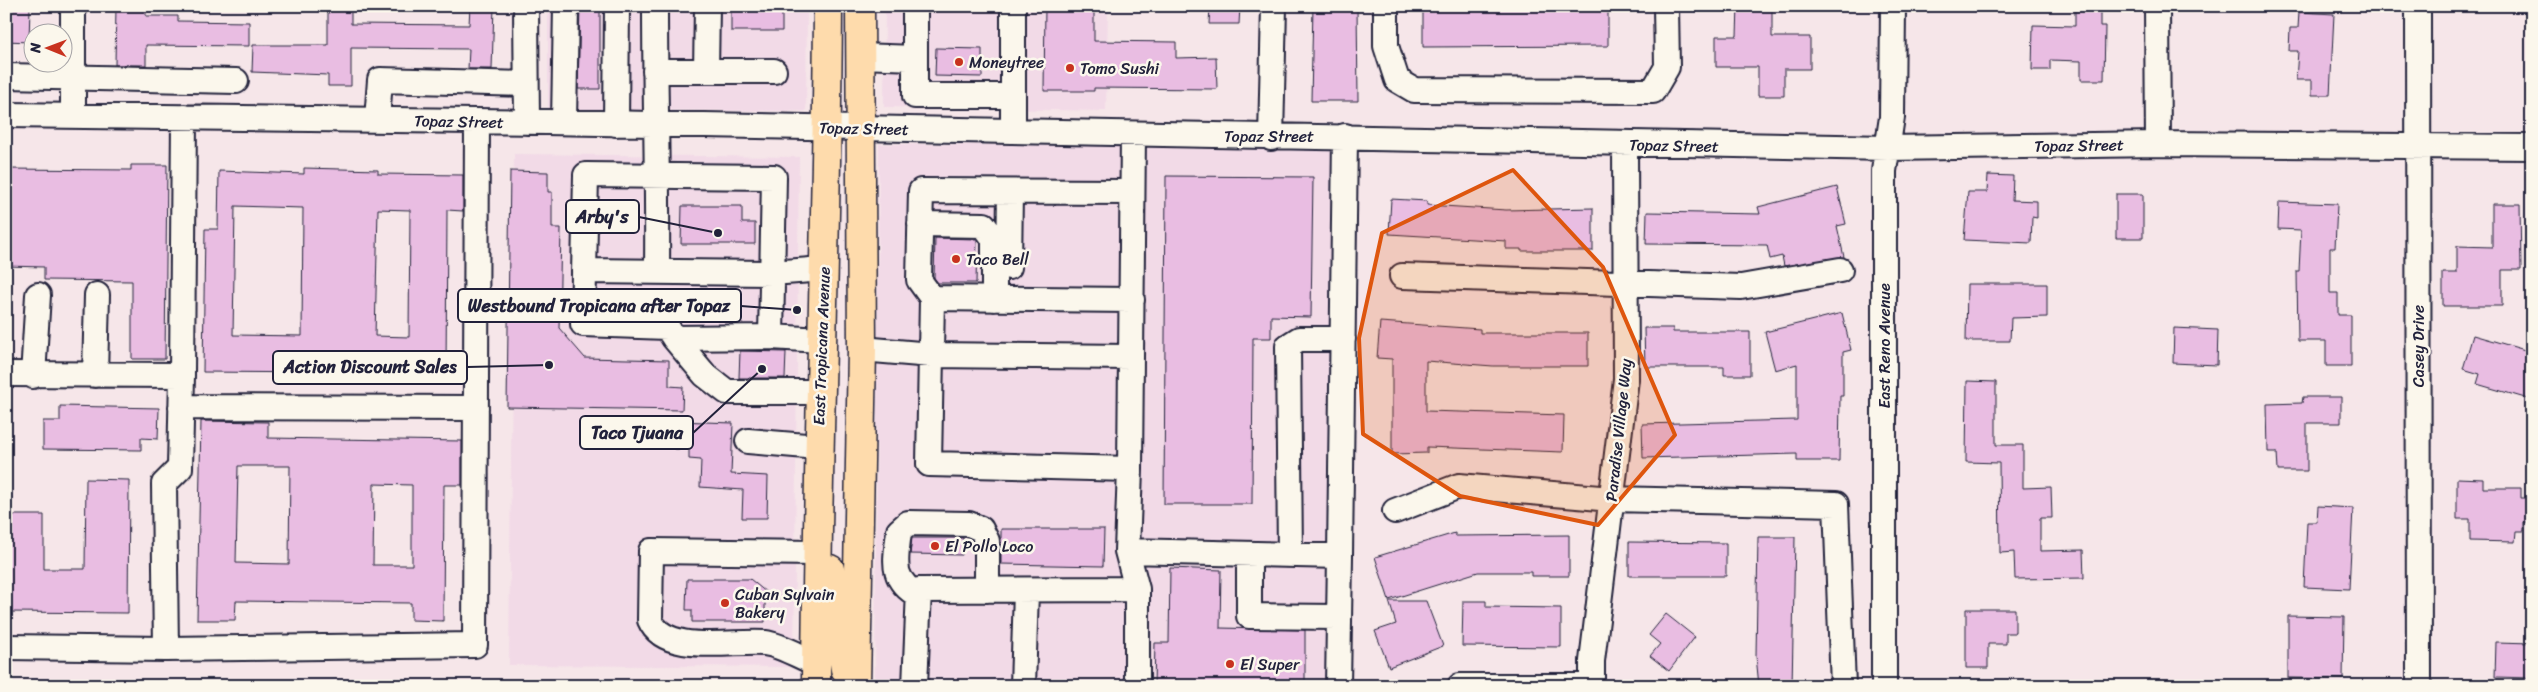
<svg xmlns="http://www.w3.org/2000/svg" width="2538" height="692" font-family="Sriracha,sans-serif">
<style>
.built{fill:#f2dae7}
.building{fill:#e9bde2;stroke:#22223b;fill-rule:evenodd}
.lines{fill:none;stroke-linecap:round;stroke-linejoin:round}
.minor-casing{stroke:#22223b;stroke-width:28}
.major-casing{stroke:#22223b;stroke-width:31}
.minor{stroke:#fbf7ec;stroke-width:24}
.major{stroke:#fedbac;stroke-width:28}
.marked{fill:#de560e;fill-opacity:0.2;stroke:#de560e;stroke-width:4;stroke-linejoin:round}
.poi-dot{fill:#c8321e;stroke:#fbf7ec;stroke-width:2}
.labels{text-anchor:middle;stroke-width:5;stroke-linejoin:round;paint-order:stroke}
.poi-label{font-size:16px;fill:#22223b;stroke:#fbf7ec;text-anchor:start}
.street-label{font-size:16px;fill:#22223b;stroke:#fbf7ec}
.leader{fill:none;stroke:#22223b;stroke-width:2}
.callout-dot{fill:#22223b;stroke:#fbf7ec;stroke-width:2}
.callout{fill:#fbf7ec;stroke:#22223b;stroke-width:2}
.callout-label{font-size:18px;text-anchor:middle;font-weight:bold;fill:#22223b}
</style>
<rect width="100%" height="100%" fill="#f6e6e9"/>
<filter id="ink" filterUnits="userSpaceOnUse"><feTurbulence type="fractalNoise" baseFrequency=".02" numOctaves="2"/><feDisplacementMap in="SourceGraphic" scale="10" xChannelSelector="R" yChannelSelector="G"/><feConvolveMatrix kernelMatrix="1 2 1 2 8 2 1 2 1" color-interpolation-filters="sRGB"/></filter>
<g filter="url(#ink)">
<path class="built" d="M548 6H807L806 111 548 110Z
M885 6H1108L1106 111 884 107Z
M879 144 1333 148 1328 686H875Z
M514 154 799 157 794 667 509 665Z
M6 683 658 686H6Z"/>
<path class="building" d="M6 6H30L29 42 6 41Z
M116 6H146V16H178V21L249 22V46L146 45V65H115Z
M328 6H351V24L469 25 470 6H494L492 69H468L469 49 351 48V86H328V75L252 72 253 45H328Z
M580 6H600V89H578Z
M731 6H782V31H731Z
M1045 6H1094V41L1176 42V58L1216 57 1217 89 1094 88V91H1044Z
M1210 6H1240L1239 24H1209Z
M1313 6H1357L1358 101H1311Z
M1423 6H1608V46L1423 47Z
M1738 6H1772V37H1810V69H1784V96H1758V67H1716V36H1737Z
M2075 11H2100V26H2105L2104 80H2081V61L2050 60V70H2032L2033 25 2075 26Z
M2299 12 2334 14 2330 95H2312V80H2296L2298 51H2289L2290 28H2298Z
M936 48 982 49V77L935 76Z
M131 165H167L165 359H132V281L44 280V267L6 266V169L131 170Z
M304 168 378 170V174L463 175V211L447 210 446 374 203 372 205 229H218L219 171 304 174ZM235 206 303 208 302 336 233 335ZM378 209 410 210 409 337 375 336Z
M510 171 548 172V192H552V228H561L559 328 585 358 669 360V386L683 387 682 410 507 407Z
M1988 175 2013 176 2012 200 2037 201V218L2032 217 2031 243 1964 240 1968 192H1987Z
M1166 176 1313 177 1311 317 1271 316V338H1253L1252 504H1164Z
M1837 187 1846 224 1837 226 1844 257 1784 266 1782 256 1770 259 1767 245 1646 244 1647 212 1760 214 1758 207Z
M2116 194H2143V238H2116Z
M1391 199 1427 201V205L1506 210 1593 208V251H1521V249H1506V241L1389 234Z
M2279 202 2337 204 2335 248H2330V293H2338V315H2351V366H2326V341H2298L2297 271H2299L2301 230 2278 229Z
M2492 204H2520L2521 270H2502V306H2443V273H2457V246L2492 247Z
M682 206H742V223H755V244H681Z
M935 238 977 239 976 283H938L934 278Z
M1967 284H2047V317L2011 318 2010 341H1966Z
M1842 313 1851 350 1843 352V396H1840L1839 461H1797V454L1643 458 1642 424 1797 420V364L1775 370 1765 332Z
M1380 322 1480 329V333H1588V366H1493L1426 361V411L1564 415 1563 452 1427 447V453L1392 454V359L1377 358Z
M1644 328H1673V332H1750V375H1724V367H1645Z
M2174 328 2218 330 2217 365 2173 363Z
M2473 335 2532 352V400L2477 384 2480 374 2463 369Z
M740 351 786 352 785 378H739Z
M1967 381 1996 382V445H2023V488L2051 487 2052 518H2040V551L2083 550 2084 578 2015 579 2014 552 2000 553 1999 463 1966 462Z
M2303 397H2341V423H2307V471H2278L2277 452H2268L2267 404 2302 403Z
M60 406 159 408 158 439 141 438V450L43 449V421H60Z
M201 421 268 422V438L462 441V485H444L443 621 411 620V603L236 601 235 620H197ZM238 466H290L289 564 236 563ZM374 484 412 485V565H373Z
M676 421 733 423 731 474 768 476 767 518H742L743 490 700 487 701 460 689 459V449H675Z
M2457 478 2483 479V488H2521V498H2532V522H2524V531H2516L2515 542 2470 541V519H2457Z
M86 479 129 480 128 613 6 612V515H44V569H85Z
M2318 506 2353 508 2349 589 2304 587 2307 522H2317Z
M1001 529H1104L1103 566 1001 564Z
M1455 533V536L1569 535V576H1531V572H1478L1389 600 1375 557Z
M1758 537H1795L1792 686H1759L1756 656Z
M912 538H963L962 555 910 554Z
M1629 542 1726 543V576H1629Z
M1170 568 1221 570 1220 628 1305 630V686H1154L1155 643H1169Z
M687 579H750L767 593 765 597V622H692V610H686Z
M1389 601H1426L1443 646 1389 667 1375 631 1396 624Z
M1463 601H1486V607L1561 608V647L1462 646Z
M1966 609H2015V633H2006V644H1988V668H1966Z
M1666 614 1695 637 1669 671 1650 656 1660 644 1649 635Z
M2288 616 2344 617 2343 679 2288 678Z
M2496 642 2532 643V678L2495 677Z"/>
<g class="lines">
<g class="minor-casing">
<path id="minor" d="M526 6 527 122
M655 6C655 95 658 183 657 272
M1386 6V46L1397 80 1414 90 1653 91 1667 67 1666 6
M2157 6 2158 144
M2418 6 2419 686
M860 56 915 58V6
M915 58V96H1013
M655 71H774
M706 71 707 6
M6 76 236 81
M6 115 547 122 1888 148 2158 144 2532 147
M73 116V6
M377 120 380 80 526 84
M564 122 566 6
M616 124 617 6
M1013 131V6
M1271 138 1274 6
M920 224 984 225 994 239V299
M1009 267 1010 192
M584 271 772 273 824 269
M1402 276 1741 287 1840 270
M932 298 919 280 921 191 1132 192
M674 338 771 337
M862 349 931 355 1131 357
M6 374 182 375 184 117
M95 375 97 295
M182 375 180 468 164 484 166 649 475 645 477 121
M33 376 38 295
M819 392H727L705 375 674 338 667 327 583 324 586 175 774 177 771 337 821 340
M181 407 476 408
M748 441 818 447
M1130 469 929 464 932 298 1132 300
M1395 511 1459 486 1612 499 1836 504 1843 686
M1127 551 1130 469 1133 134
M1249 555V616L1338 617
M1290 555 1288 346 1299 339H1343
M1340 556 1345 136
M919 596C889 579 896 561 899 531L908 523 969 524 981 529 987 541V590
M6 647 166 649
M816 663C800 657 781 645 765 643 733 640 665 656 650 620L651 551 816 553
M915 686 919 590 1137 589
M1023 686 1026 591
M1137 686V589L1127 551 1340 556 1338 686
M1460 686H1592V661L1626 379 1625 144
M1884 686V171L1892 117 1893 6"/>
</g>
<g class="major-casing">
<path id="major" d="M830 569 845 669
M816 686C817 459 827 233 828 6
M856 686 862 349 860 6"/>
</g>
<use href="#minor" class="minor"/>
<use href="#major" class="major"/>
</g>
</g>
<path class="marked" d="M1513 170 1603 267 1675 435 1598 525 1460 496 1363 434 1359 338 1382 233Z"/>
<g class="poi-dot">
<circle cx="959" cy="62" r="5"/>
<circle cx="1070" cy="68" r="5"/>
<circle cx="956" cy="259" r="5"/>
<circle cx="935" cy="546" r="5"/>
<circle cx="725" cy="603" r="5"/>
<circle cx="1230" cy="664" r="5"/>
</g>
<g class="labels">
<g class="poi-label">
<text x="969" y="68">Moneytree</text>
<text x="1080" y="74">Tomo Sushi</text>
<text x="966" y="265">Taco Bell</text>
<text x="945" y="552">El Pollo Loco</text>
<text x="735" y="600">Cuban Sylvain<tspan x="735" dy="18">Bakery</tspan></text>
<text x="1240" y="670">El Super</text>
</g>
<g class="street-label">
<text transform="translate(459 121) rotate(1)" y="6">Topaz Street</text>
<text transform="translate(864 128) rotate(1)" y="6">Topaz Street</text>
<text x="1269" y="142">Topaz Street</text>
<text transform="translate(1674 145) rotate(1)" y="6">Topaz Street</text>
<text transform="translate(2079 145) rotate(-1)" y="6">Topaz Street</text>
<text transform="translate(821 346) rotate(-88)" y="6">East Tropicana Avenue</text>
<text transform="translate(1884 346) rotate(-90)" y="6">East Reno Avenue</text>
<text transform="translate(2418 346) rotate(-90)" y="6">Casey Drive</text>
<text transform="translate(1618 430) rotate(-84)" y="6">Paradise Village Way</text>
</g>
</g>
<path class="leader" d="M718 233L639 217M797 310L741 306M549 365L467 367M762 369L693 433"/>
<g class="callout-dot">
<circle cx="718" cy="233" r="5"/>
<circle cx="797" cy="310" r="5"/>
<circle cx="549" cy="365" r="5"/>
<circle cx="762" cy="369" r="5"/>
</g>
<g class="callout">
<rect x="566" y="200" width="73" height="33" rx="5"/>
<rect x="458" y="289" width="283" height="33" rx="5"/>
<rect x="273" y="351" width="194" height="33" rx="5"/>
<rect x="580" y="416" width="113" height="33" rx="5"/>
</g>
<g class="callout-label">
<text x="602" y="223">Arby's</text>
<text x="599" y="312">Westbound Tropicana after Topaz</text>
<text x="370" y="373">Action Discount Sales</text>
<text x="637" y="439">Taco Tjuana</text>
</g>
<rect width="2538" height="692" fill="none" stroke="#fbf7ec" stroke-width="25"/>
<rect x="12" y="12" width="2513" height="667" fill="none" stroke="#22223b" stroke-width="2" filter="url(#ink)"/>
<g transform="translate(48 48) rotate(271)"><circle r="24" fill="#fbf7ec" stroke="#a4a2a5"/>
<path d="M0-4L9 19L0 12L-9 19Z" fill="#c8321e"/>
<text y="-8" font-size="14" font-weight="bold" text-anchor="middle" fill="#22223b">N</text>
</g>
</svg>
